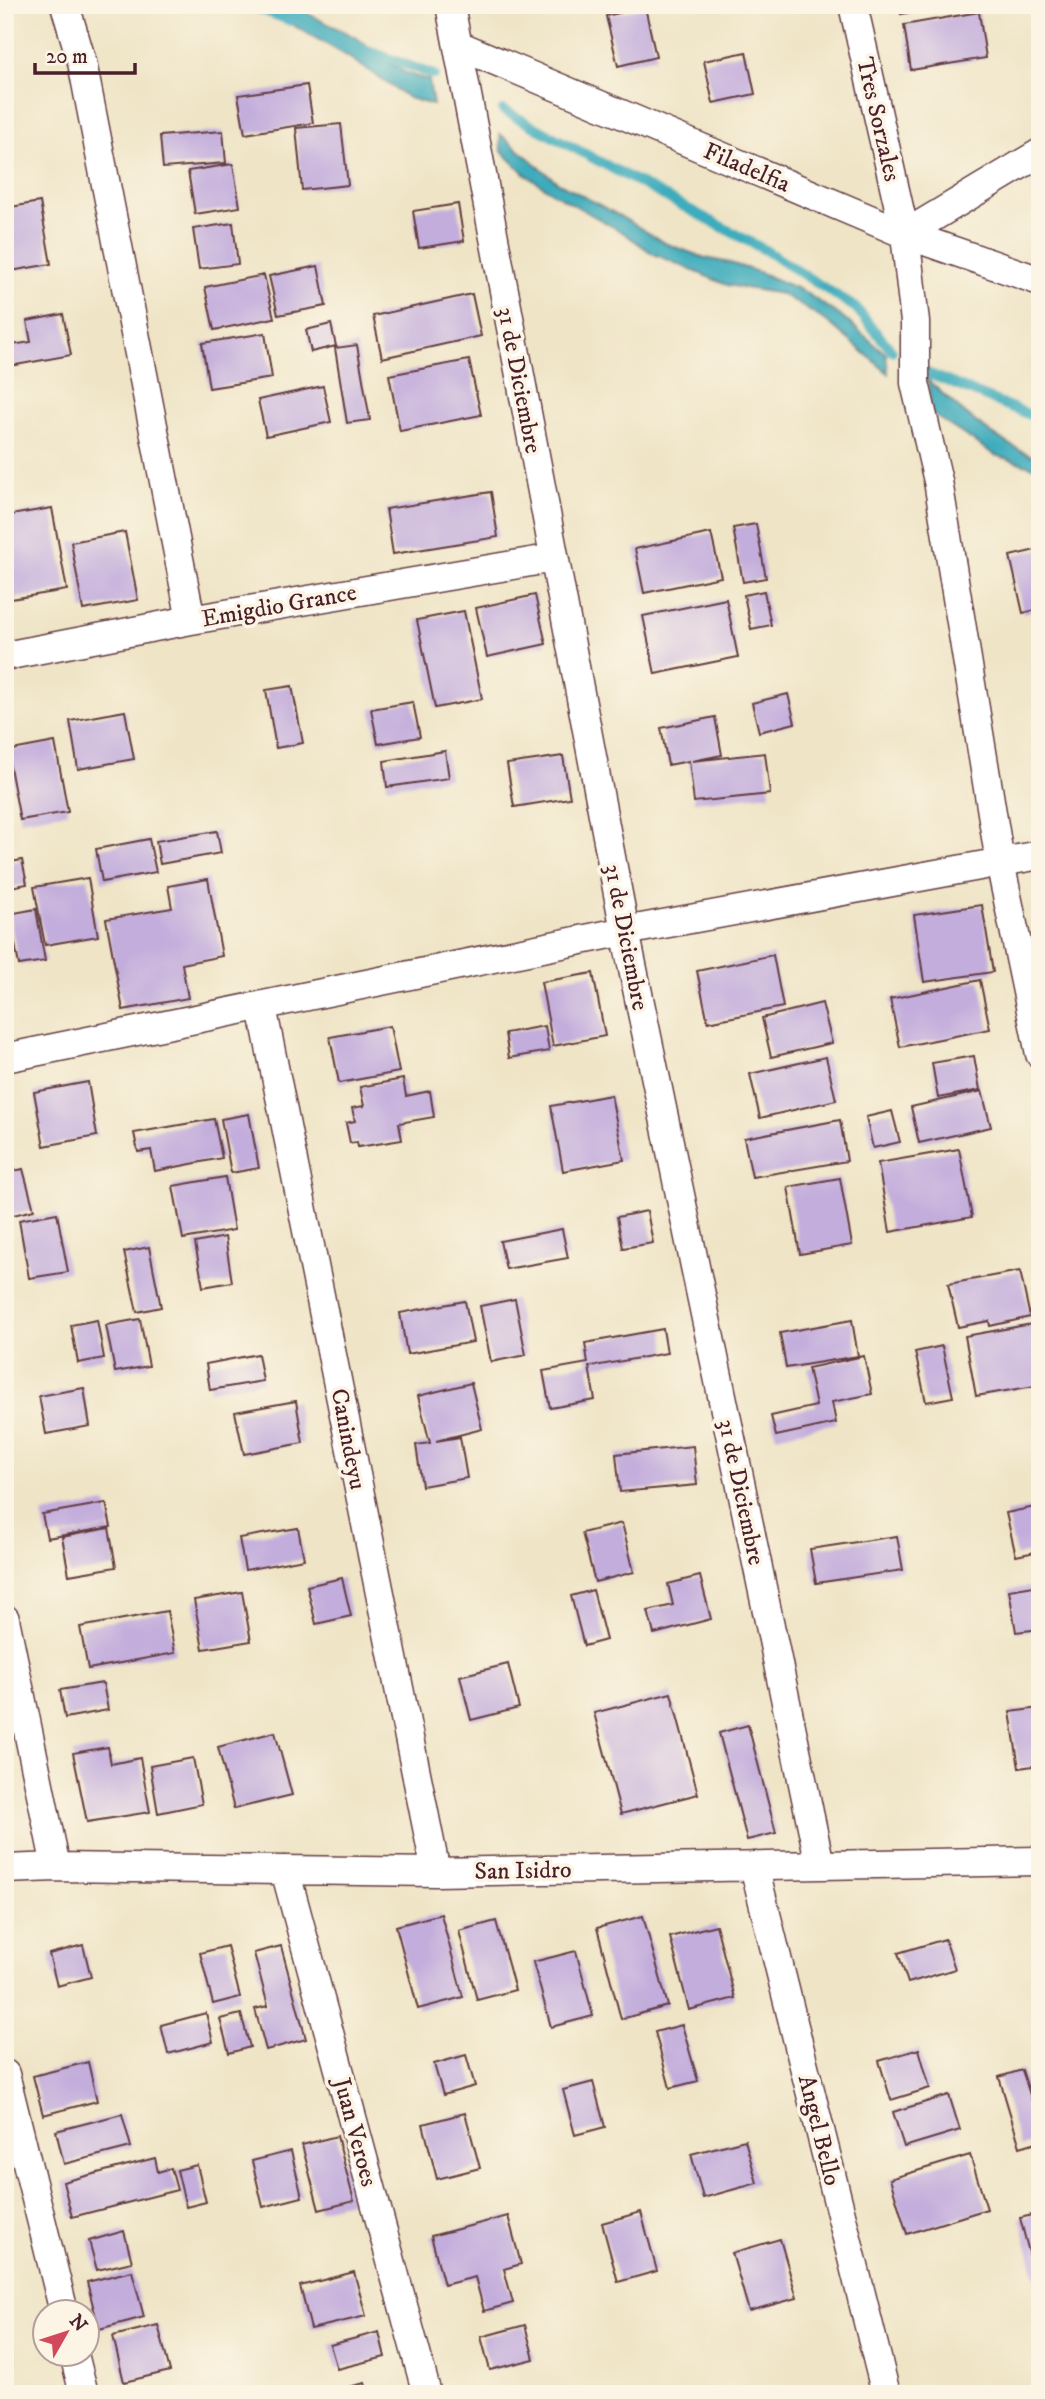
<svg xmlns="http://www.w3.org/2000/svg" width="1045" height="2399" font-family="'IM FELL DW Pica',serif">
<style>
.water{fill:#3eacbc;stroke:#446674;stroke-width:2}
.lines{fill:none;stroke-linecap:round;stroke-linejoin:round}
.stream{stroke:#3eacbc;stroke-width:10}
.building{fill:#c3addc}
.street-casing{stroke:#633d42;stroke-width:31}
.street{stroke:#fff;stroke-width:28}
.labels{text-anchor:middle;stroke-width:7;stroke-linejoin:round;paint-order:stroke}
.street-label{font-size:24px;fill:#4a1f2b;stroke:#fcf5e5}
</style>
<rect width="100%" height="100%" fill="#fcf5e5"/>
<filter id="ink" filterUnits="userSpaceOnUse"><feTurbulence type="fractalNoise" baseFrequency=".0143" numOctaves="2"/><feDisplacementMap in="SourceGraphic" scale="14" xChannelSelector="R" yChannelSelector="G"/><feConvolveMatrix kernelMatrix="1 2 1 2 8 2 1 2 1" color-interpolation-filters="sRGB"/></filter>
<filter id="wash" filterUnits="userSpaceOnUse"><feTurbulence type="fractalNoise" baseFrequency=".00686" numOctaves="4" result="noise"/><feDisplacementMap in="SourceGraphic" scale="28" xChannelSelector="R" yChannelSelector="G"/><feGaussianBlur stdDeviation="1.57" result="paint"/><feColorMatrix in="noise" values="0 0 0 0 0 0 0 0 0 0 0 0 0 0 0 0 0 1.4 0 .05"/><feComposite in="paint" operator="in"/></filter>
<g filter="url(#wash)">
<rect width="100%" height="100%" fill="#efe4c6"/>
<path class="water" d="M258 5H289L298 8C318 20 338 28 358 39 388 57 390 72 429 80L433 105 409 98 347 56Z
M500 134 557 182 620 216 667 244 705 258 730 263 761 273 803 291 845 319 886 354 888 373 829 323 782 294 727 285 652 253 624 233 553 193 524 173 501 150Z
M928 380C961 412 996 442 1040 459V469L995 455 932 414Z"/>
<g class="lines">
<path class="stream" d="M249 5 291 21
M364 49 434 75
M503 110 765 250 856 308 892 351
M927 373 1040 419"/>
</g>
<g id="blocks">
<path class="building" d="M900 5H938V7L901 14Z
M645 7 656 57 618 66 606 16Z
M979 12 986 58 911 70 904 25Z
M746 52 755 94 713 103 704 61Z
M307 85 313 123 245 134 238 95Z
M341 124 348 185 302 190 296 128Z
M223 131 226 163 163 168 160 136Z
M233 164 240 207 195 214 188 171Z
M40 202 51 264 5 272V208Z
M458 204 464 241 419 248 413 211Z
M233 223 238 264 199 269 193 229Z
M318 266 326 306 278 315 269 276Z
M264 275 274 318 214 330 205 287Z
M472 294 481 336 382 358 373 316Z
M63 314 71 355 10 366 6 346 31 342 27 321Z
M331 324 336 346 311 352 306 330Z
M265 333 272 378 209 388 202 343Z
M357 345 370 420 347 423 335 348Z
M469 360 481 415 400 431 389 375Z
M323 386 331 422 266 436 258 400Z
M491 492 498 537 393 554 386 509Z
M52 508 67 590 5 600V516Z
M756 524 766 578 743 582 733 528Z
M125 532 138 600 83 610 71 542Z
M711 533 721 577 644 593 635 549Z
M1040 549V609L1023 613 1010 556Z
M764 591 771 625 751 629 744 595Z
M535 595 546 644 487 657 476 608Z
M726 599 738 657 655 674 643 616Z
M464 611 482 699 435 708 417 620Z
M292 686 303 743 276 748 266 690Z
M788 694 795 723 759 732 752 703Z
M413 702 420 737 378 744 371 709Z
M125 711 134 759 78 769 70 721Z
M715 717 722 755 692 761 765 753 770 794 694 802 689 761 668 765 661 728Z
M55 742 68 812 20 820 7 751Z
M445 751 449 778 387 787 384 761Z
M563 756 570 798 514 807 507 764Z
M217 831 221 853 160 864 156 841Z
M149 839 156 872 102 882 96 849Z
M22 860 27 884 5 888V863Z
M88 878 98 936 45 945 34 887Z
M208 879 222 956 182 964 188 998 123 1010 106 919 172 908 168 886Z
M982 905 993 972 924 982 914 915Z
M36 909 45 961 19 965 9 914Z
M773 955 783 1007 708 1022 697 971Z
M593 973 605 1036 553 1046 541 982Z
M980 980 990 1029 900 1047 890 999Z
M822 1003 832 1043 771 1057 762 1018Z
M390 1026 399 1072 339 1083 330 1037Z
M545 1026 549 1051 509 1058 505 1033Z
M974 1056 980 1090 938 1098 932 1063Z
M826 1057 836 1100 760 1118 750 1074Z
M403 1079 406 1096 430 1091 434 1117 399 1123 402 1140 358 1147 357 1142 350 1143 346 1123 355 1121 352 1108 364 1106 360 1087Z
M88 1082 97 1136 44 1146 34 1092Z
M982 1091 991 1127 919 1143 911 1107Z
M611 1095 624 1160 563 1171 551 1106Z
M892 1111 900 1142 873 1148 866 1117Z
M249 1114 259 1168 231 1173 221 1119Z
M214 1119 222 1158 155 1171 151 1150 138 1152 134 1133Z
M840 1120 847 1161 752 1177 744 1138Z
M959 1149 972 1217 890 1232 878 1163Z
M23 1169 34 1210 5 1217V1173Z
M225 1177 234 1230 183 1239 173 1186Z
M840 1178 852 1245 800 1254 788 1187Z
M647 1211 653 1243 623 1248 617 1217Z
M57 1213 68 1272 29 1278 19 1220Z
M562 1229 568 1258 506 1269 500 1241Z
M225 1237 232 1282 203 1287 195 1243Z
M149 1247 161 1307 137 1312 124 1252Z
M1020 1271 1030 1317 990 1326 989 1321 958 1327 948 1284Z
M515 1299 526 1355 491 1362 480 1306Z
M465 1301 473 1342 407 1354 400 1313Z
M140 1319 149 1366 115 1372 106 1325Z
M97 1320 104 1358 78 1363 71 1325Z
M852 1320 858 1356 786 1368 780 1333Z
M1038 1323 1040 1385 976 1396 965 1336Z
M663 1329 667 1353 589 1367 595 1400 550 1408 543 1371 588 1363 585 1343Z
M942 1346 953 1397 926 1402 915 1352Z
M258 1354 263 1381 210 1390 206 1364Z
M864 1356 872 1394 832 1402 836 1423 776 1436 771 1416 816 1406 808 1368Z
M471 1383 482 1429 436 1441 460 1437 467 1478 422 1486 416 1445 430 1443 418 1396Z
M84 1388 90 1426 46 1434 39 1396Z
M296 1401 303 1443 244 1454 235 1412Z
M693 1446 697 1485 620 1492 616 1454Z
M106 1503 111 1527 47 1538 42 1514Z
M1040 1506V1551L1016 1556 1006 1513Z
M622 1523 634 1572 595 1582 582 1533Z
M109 1528 116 1567 69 1575 62 1537Z
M298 1528 304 1559 245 1570 239 1538Z
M897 1536 903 1570 816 1583 810 1549Z
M700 1576 711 1619 654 1634 648 1611 673 1605 668 1584Z
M342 1578 351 1616 316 1624 307 1586Z
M1040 1585V1629L1016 1632 1009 1590Z
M593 1590 606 1640 584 1646 571 1596Z
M242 1592 251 1641 203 1649 194 1600Z
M167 1611 175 1653 88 1669 80 1627Z
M508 1664 519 1708 471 1720 460 1676Z
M103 1683 108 1710 65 1718 60 1690Z
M671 1693 698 1794 621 1814 594 1713Z
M1040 1708V1765L1019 1768 1010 1712Z
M748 1725 776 1833 747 1840 719 1733Z
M275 1732 292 1795 234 1809 218 1747Z
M108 1747 111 1764 140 1758 150 1812 87 1822 73 1753Z
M193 1758 202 1804 158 1813 150 1766Z
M441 1914 463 1997 418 2009 396 1926Z
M643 1916 668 2006 621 2019 597 1928Z
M496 1921 515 1990 477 2000 459 1931Z
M716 1925 735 1998 689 2010 670 1937Z
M945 1939 955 1969 908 1983 898 1953Z
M83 1945 91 1977 57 1986 49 1954Z
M227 1946 240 1997 213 2004 200 1953Z
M281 1946 306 2039 266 2050 255 2009 268 2006 254 1953Z
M576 1951 593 2016 551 2027 533 1962Z
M206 2013 213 2042 168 2054 161 2025Z
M241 2014 250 2047 229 2053 220 2019Z
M682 2025 698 2081 670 2088 655 2032Z
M919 2049 930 2088 891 2100 879 2061Z
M466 2055 475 2086 443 2095 434 2064Z
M88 2062 97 2101 43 2115 33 2076Z
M1022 2070 1040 2126V2141L1020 2147 999 2077Z
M593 2082 605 2127 575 2135 563 2090Z
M949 2095 960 2130 904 2147 893 2112Z
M465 2113 480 2168 437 2179 423 2124Z
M122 2114 131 2147 64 2164 56 2131Z
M337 2136 354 2201 319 2210 302 2145Z
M745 2140 757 2183 703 2198 691 2154Z
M291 2151 302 2197 263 2207 252 2161Z
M970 2155 987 2209 907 2234 890 2179Z
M155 2158 158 2172 171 2168 177 2190 72 2217 63 2182Z
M197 2165 206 2202 186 2207 177 2170Z
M641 2212 657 2271 618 2282 602 2223Z
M1040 2213V2282L1037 2283 1020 2218Z
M508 2216 521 2264 504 2269 513 2303 484 2311 475 2277 444 2285 431 2236Z
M124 2231 132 2262 97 2270 89 2241Z
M780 2239 797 2298 749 2311 732 2253Z
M132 2271 144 2317 99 2329 87 2282Z
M354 2272 366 2316 311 2329 300 2286Z
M158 2325 170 2371 124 2382 113 2336Z
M525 2325 534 2359 490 2370 481 2337Z
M379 2332 385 2357 337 2369 330 2345Z
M365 2383 368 2394H324V2393Z"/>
</g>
</g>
<g filter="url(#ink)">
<use href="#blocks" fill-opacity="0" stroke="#633d42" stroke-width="2"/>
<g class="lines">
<g class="street-casing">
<path id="street" d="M65 5 82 62 191 620
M450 5 625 931 820 1865
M853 5 905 234 915 322V383L938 481 1000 862 1040 1054
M458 45 905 234 1040 281
M905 234 1040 153
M5 656 191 620 554 558
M262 1007 436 1872
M5 1058 625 931 1040 855
M5 1619 56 1867
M754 1866 886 2394
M5 1869 56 1867 436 1872 1040 1861
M285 1870 427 2394
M5 2074 64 2312
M74 2354 84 2394"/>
</g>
<use href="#street" class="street"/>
</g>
</g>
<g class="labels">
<g class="street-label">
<text transform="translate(879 119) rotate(77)" y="8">Tres Sorzales</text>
<text transform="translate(747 167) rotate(23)" y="8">Filadelfia</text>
<text transform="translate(520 380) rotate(79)" y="8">31 de Diciembre</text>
<text transform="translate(279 605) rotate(-10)" y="8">Emigdio Grance</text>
<text transform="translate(627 937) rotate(79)" y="8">31 de Diciembre</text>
<text transform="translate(349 1439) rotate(79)" y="8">Canindeyu</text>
<text transform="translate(742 1492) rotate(78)" y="8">31 de Diciembre</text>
<text transform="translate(523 1870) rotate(-1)" y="8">San Isidro</text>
<text transform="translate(820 2130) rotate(76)" y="8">Angel Bello</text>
<text transform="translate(356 2132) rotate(75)" y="8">Juan Veroes</text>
</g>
</g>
<rect width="1045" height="2399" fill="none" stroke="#fcf5e5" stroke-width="28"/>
<g transform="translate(66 2333) rotate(51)"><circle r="33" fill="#fcf5e5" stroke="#b59f9b" stroke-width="2"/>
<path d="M0-5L12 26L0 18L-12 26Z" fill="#d1495b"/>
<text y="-10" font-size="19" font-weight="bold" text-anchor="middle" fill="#4a1f2b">N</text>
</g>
<path d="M35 63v10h100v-10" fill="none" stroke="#4a1f2b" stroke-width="3.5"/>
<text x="46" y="63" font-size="21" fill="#4a1f2b" stroke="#fcf5e5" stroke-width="5" paint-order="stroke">20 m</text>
</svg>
